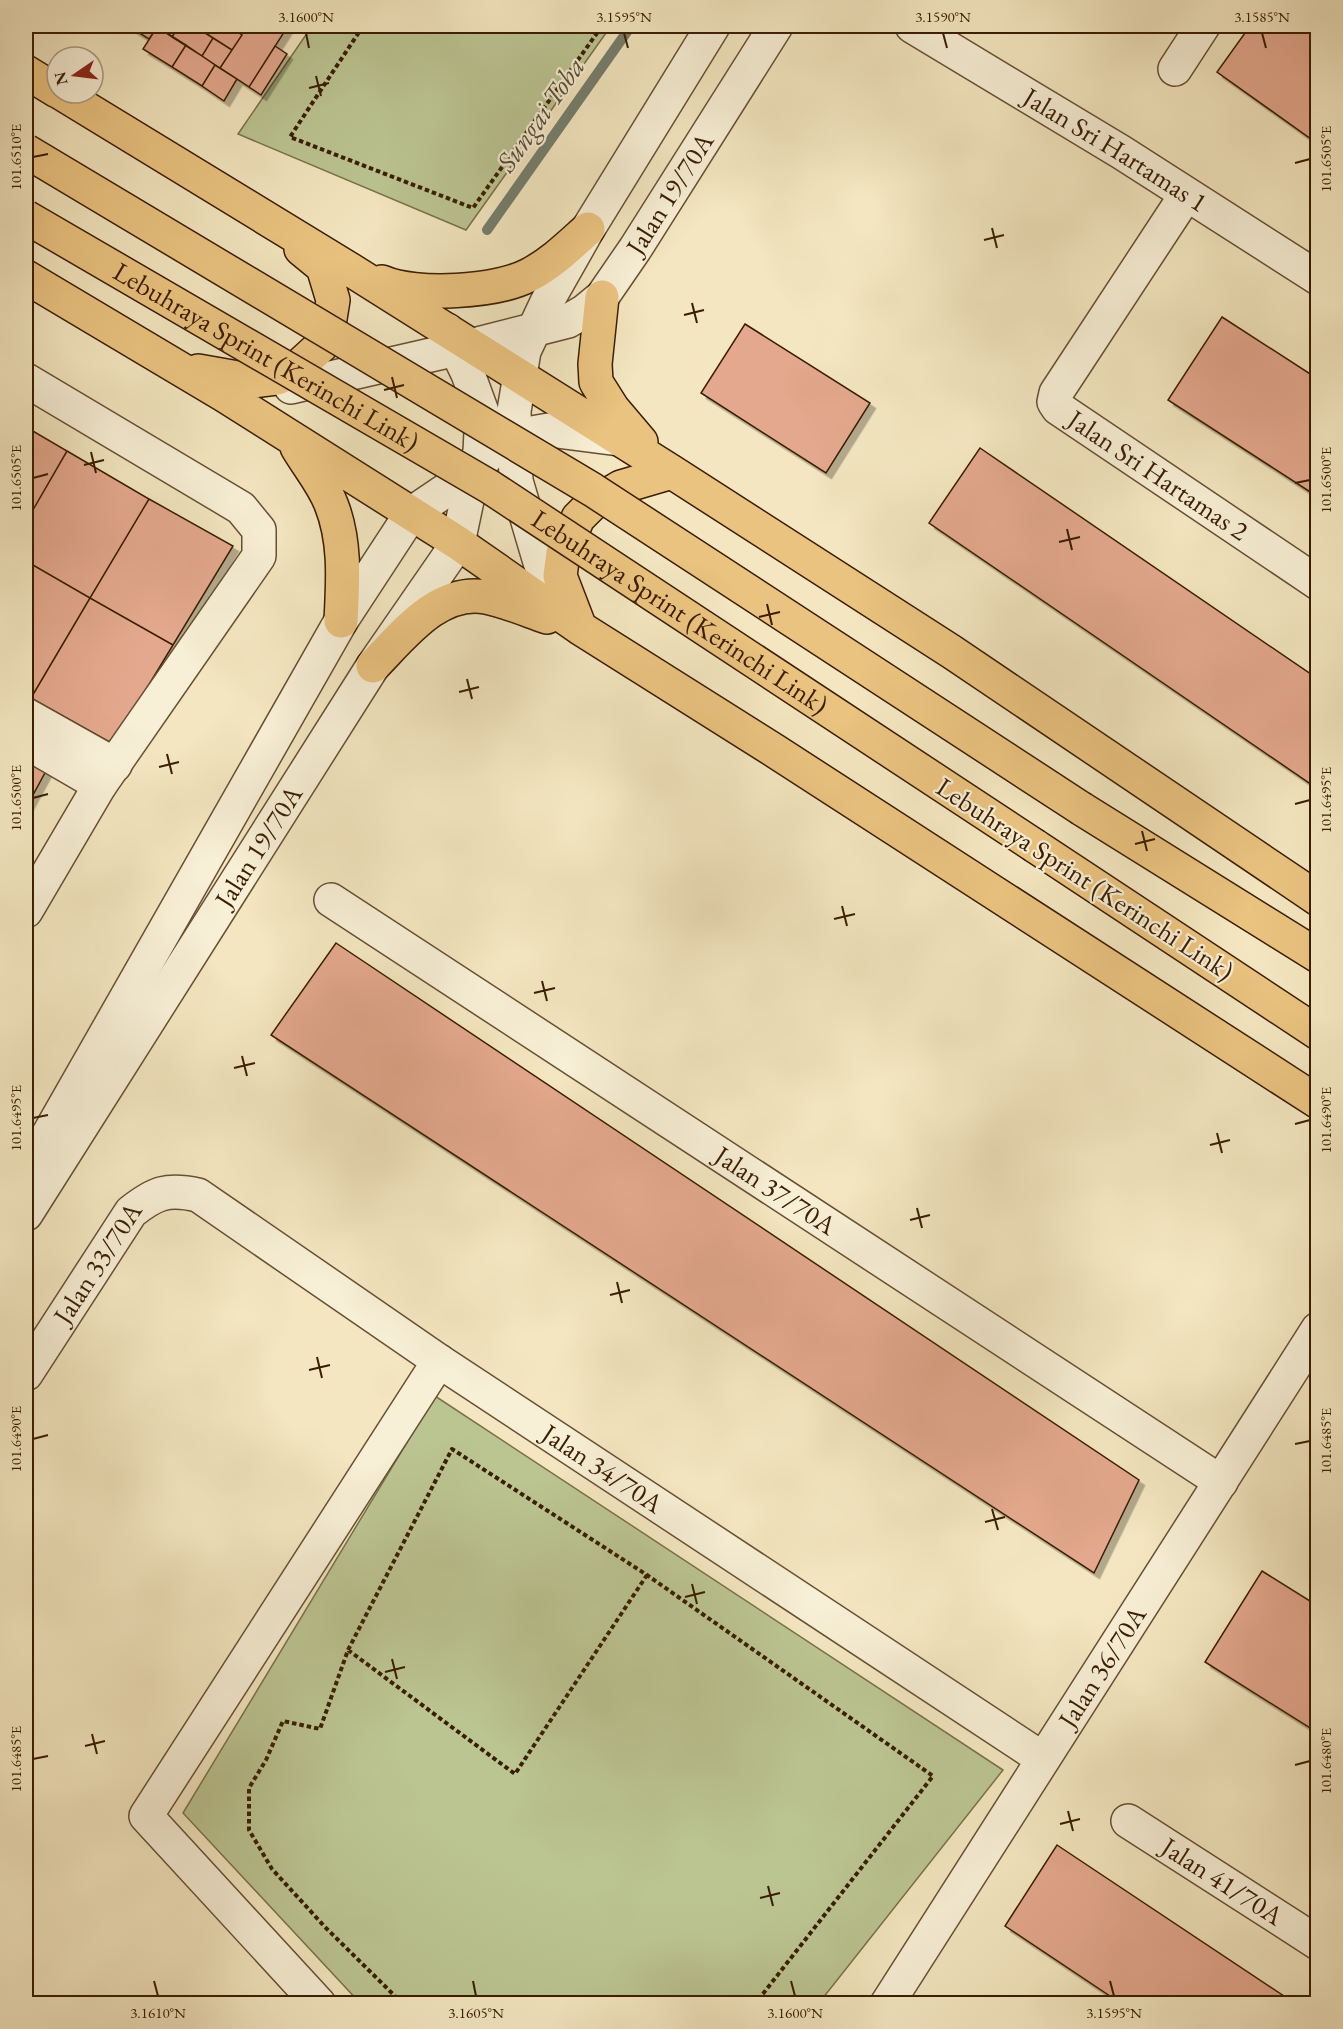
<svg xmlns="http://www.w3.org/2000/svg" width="1343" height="2029" font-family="'EB Garamond',serif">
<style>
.green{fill:#bbc592;stroke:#7a714a;stroke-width:1.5}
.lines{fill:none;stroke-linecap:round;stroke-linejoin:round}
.stream{stroke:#747e6e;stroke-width:10}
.building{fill:#e3a88d;stroke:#3a1d03;stroke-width:1.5;filter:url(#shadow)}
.minor-casing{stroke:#684f32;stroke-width:36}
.highway-casing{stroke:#3a1d03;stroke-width:36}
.path{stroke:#3a1d03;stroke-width:4;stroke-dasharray:4.5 3;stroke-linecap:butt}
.minor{stroke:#f7efd6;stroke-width:33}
.highway{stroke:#eac380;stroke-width:33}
.highway-bridge-casing{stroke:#3a1d03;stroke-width:36;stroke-linecap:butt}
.highway-bridge{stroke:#eac380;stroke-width:33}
.ticks{fill:none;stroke:#3a1d03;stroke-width:2}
.labels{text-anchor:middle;stroke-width:4.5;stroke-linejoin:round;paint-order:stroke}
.street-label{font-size:27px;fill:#3a1d03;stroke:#f7efd6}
.water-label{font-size:28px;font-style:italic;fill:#574e38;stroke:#f7efd6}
.neatline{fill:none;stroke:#3a1d03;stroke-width:2}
.ticks-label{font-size:15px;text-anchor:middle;fill:#3a1d03}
</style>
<defs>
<filter id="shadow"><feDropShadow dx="5.5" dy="5.5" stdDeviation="0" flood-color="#0004"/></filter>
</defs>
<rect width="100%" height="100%" fill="#f3e6c0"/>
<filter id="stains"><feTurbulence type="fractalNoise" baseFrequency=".00333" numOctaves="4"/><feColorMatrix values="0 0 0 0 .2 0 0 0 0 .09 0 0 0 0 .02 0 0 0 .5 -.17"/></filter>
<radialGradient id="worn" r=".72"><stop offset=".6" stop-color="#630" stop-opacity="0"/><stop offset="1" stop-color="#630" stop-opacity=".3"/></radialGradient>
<path class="green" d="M312 26H611L466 230 238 134Z
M435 1396 1003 1770 819 2003H360L183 1813Z"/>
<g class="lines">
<path class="stream" d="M487 230 631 26"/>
</g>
<path class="building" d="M128 26H158L149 39Z
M158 26H179L172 37 157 27Z
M179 26H194L213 38 202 56 172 37Z
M201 26H239L236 31 242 35 232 50 199 29Z
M239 26H288L249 87 220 68 242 35 236 31Z
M1250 26H1318V144L1217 72Z
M157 27 186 45 172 67 143 49Z
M213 38 232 50 220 68 202 56Z
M186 45 215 65 202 86 172 67Z
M275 46 287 54 261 95 249 87Z
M215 65 237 79 224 101 202 86Z
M1222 317 1318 379V497L1168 400Z
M745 324 870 403 826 473 701 393Z
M26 427 67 451 26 522Z
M980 448 1318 679V789L929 523Z
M67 451 149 499 90 598 26 561V522Z
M149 499 233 546 173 645 90 598Z
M26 561 90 598 31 698 26 694Z
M90 598 173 645 113 744 31 698Z
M26 757 47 769 26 808Z
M336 943 1139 1480 1094 1573 271 1035Z
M1262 1571 1318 1606V1733L1205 1662Z
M1057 1845 1296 2004H1122L1005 1926Z"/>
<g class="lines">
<g class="minor-casing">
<g id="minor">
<path id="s1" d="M912 26 1121 152 1318 278"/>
<path d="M1175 69 1203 26"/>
<path id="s2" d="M1186 195 1056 393 1054 402 1058 408 1318 583"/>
<path d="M26 380 241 508 259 530V556L100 785"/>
<path id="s3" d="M291 387 470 346 568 321 585 311 602 297 635 249 776 26"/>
<path d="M563 611 540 562 516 481 514 411 524 351 549 298 588 229 713 26"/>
<path d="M26 715 115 765"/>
<path d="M26 742 100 785 26 911"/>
<path id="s4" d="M331 900 1221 1482"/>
<path d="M26 1174 341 621 411 514 473 472 488 455 515 436 549 430 619 439"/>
<path id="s5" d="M26 1214 373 666 458 543 473 472 480 452 482 412 468 374 447 330"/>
<path id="s6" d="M26 1374 131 1212C155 1193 167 1188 198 1195L439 1361 1043 1759"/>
<path id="s7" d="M1128 1821 1318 1943"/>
<path d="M319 2004 146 1816 439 1361"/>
<path id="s8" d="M887 2004 1318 1329"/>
</g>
</g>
<g class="highway-casing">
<path id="highway" d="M26 72 57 91
M61 93 351 270 672 472 952 652 1318 899
M26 277 224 395 458 543 580 628 775 751 1318 1102
M382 282C416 297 497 292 529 275 552 263 569 246 588 229
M602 297 595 364 596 382 613 409 641 442
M198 371 254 381 278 378 299 366 322 345 329 325 333 300 323 267 301 249
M297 447C308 466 323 483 331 504 346 541 343 582 341 621
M580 628 560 576 563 553 578 518 592 504 621 487 672 472
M373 666C402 637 438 588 486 597 506 601 527 610 547 617
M1082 809 1318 956
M1035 846 1318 1033"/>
</g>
<path class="path" d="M363 26 290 137 473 208 602 26
M348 1650 452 1449 647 1575 933 1776 755 2004
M403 2004 325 1927 272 1869 249 1830V1788L266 1760 283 1721 320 1729 348 1650 515 1774 647 1575"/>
<use href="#minor" class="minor"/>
<use href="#highway" class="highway"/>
<g class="highway-bridge-casing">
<g id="highway-bridge">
<path d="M26 151 593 490 1082 809"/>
<path id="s9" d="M26 217 490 487 1035 846"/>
</g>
</g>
<use href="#highway-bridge" class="highway-bridge"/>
</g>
<path class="ticks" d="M306 33 309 48M624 33 628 48M943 33 947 48M1262 33 1266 48M316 76 321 96M309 88 329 83M33 157 48 154M1295 163 1310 159M992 228 997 248M984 240 1004 235M692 303 697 323M684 315 704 310M392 377 397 398M384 390 404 385M91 452 96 473M84 465 104 460M33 478 48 474M1295 483 1310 480M1067 529 1072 550M1059 542 1080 537M767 604 772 625M759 617 780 612M467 679 472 699M459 692 479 687M167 754 172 774M159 767 179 762M33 798 48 794M1295 804 1310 800M1142 831 1147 851M1135 844 1155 839M842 906 847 926M834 919 855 914M542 981 547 1001M534 993 555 988M242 1056 247 1076M234 1068 255 1063M33 1118 48 1115M1295 1124 1310 1120M1217 1133 1222 1153M1210 1145 1230 1140M917 1208 922 1228M910 1220 930 1215M617 1282 622 1303M610 1295 630 1290M317 1357 322 1378M309 1370 330 1365M33 1439 48 1435M1295 1444 1310 1441M992 1509 998 1530M985 1522 1005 1517M692 1584 697 1604M685 1597 705 1592M392 1659 397 1679M385 1672 405 1667M92 1734 97 1754M85 1746 105 1741M33 1759 48 1756M1295 1765 1310 1761M1068 1811 1073 1831M1060 1824 1080 1819M768 1886 773 1906M760 1898 780 1893M154 1981 158 1996M473 1981 476 1996M791 1981 795 1996M1110 1981 1114 1996"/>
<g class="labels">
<g class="street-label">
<text dy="9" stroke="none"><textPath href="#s1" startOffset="238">Jalan Sri Hartamas 1</textPath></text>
<text dy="9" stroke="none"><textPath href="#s3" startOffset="450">Jalan 19/70A</textPath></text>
<text dy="9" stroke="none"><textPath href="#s9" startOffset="278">Lebuhraya Sprint (Kerinchi Link)</textPath></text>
<text dy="9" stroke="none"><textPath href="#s2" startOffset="374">Jalan Sri Hartamas 2</textPath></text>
<text dy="9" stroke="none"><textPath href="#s9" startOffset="764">Lebuhraya Sprint (Kerinchi Link)</textPath></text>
<text dy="9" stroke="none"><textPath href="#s5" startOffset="435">Jalan 19/70A</textPath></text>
<text transform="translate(1085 879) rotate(33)" y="9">Lebuhraya Sprint (Kerinchi Link)</text>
<text dy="9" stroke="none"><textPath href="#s4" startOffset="531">Jalan 37/70A</textPath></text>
<text dy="9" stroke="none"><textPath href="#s6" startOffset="132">Jalan 33/70A</textPath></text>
<text dy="9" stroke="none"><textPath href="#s6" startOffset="754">Jalan 34/70A</textPath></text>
<text dy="9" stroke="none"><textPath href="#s8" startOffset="400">Jalan 36/70A</textPath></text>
<text dy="9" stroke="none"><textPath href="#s7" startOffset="112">Jalan 41/70A</textPath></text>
</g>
<g class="water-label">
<text transform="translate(540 114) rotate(-55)" y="10">Sungai Toba</text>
</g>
</g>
<rect width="1343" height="2029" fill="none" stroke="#f3e6c0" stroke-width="66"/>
<g transform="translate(75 75) rotate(256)"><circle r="28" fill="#f7efd6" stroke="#ab9b82" stroke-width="1.5"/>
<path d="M0-4.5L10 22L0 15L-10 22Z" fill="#8f2418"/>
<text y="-9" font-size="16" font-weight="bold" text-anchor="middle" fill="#3a1d03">N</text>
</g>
<rect x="33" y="33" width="1277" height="1963" class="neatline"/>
<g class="ticks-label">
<text x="306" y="22">3.1600°N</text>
<text x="624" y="22">3.1595°N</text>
<text x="943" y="22">3.1590°N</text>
<text x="1262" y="22">3.1585°N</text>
<text transform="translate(16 157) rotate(-90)" y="5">101.6510°E</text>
<text transform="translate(1326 159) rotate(-90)" y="5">101.6505°E</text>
<text transform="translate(16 478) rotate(-90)" y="5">101.6505°E</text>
<text transform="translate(1326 480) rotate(-90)" y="5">101.6500°E</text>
<text transform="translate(16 798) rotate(-90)" y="5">101.6500°E</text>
<text transform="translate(1326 800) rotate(-90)" y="5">101.6495°E</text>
<text transform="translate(16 1118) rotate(-90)" y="5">101.6495°E</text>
<text transform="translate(1326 1120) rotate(-90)" y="5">101.6490°E</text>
<text transform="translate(16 1439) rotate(-90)" y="5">101.6490°E</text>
<text transform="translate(1326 1441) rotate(-90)" y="5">101.6485°E</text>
<text transform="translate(16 1759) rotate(-90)" y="5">101.6485°E</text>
<text transform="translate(1326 1761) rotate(-90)" y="5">101.6480°E</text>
<text x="158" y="2018">3.1610°N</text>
<text x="476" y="2018">3.1605°N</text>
<text x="795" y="2018">3.1600°N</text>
<text x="1114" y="2018">3.1595°N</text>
</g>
<rect width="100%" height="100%" filter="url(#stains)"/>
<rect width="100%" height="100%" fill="url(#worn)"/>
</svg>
